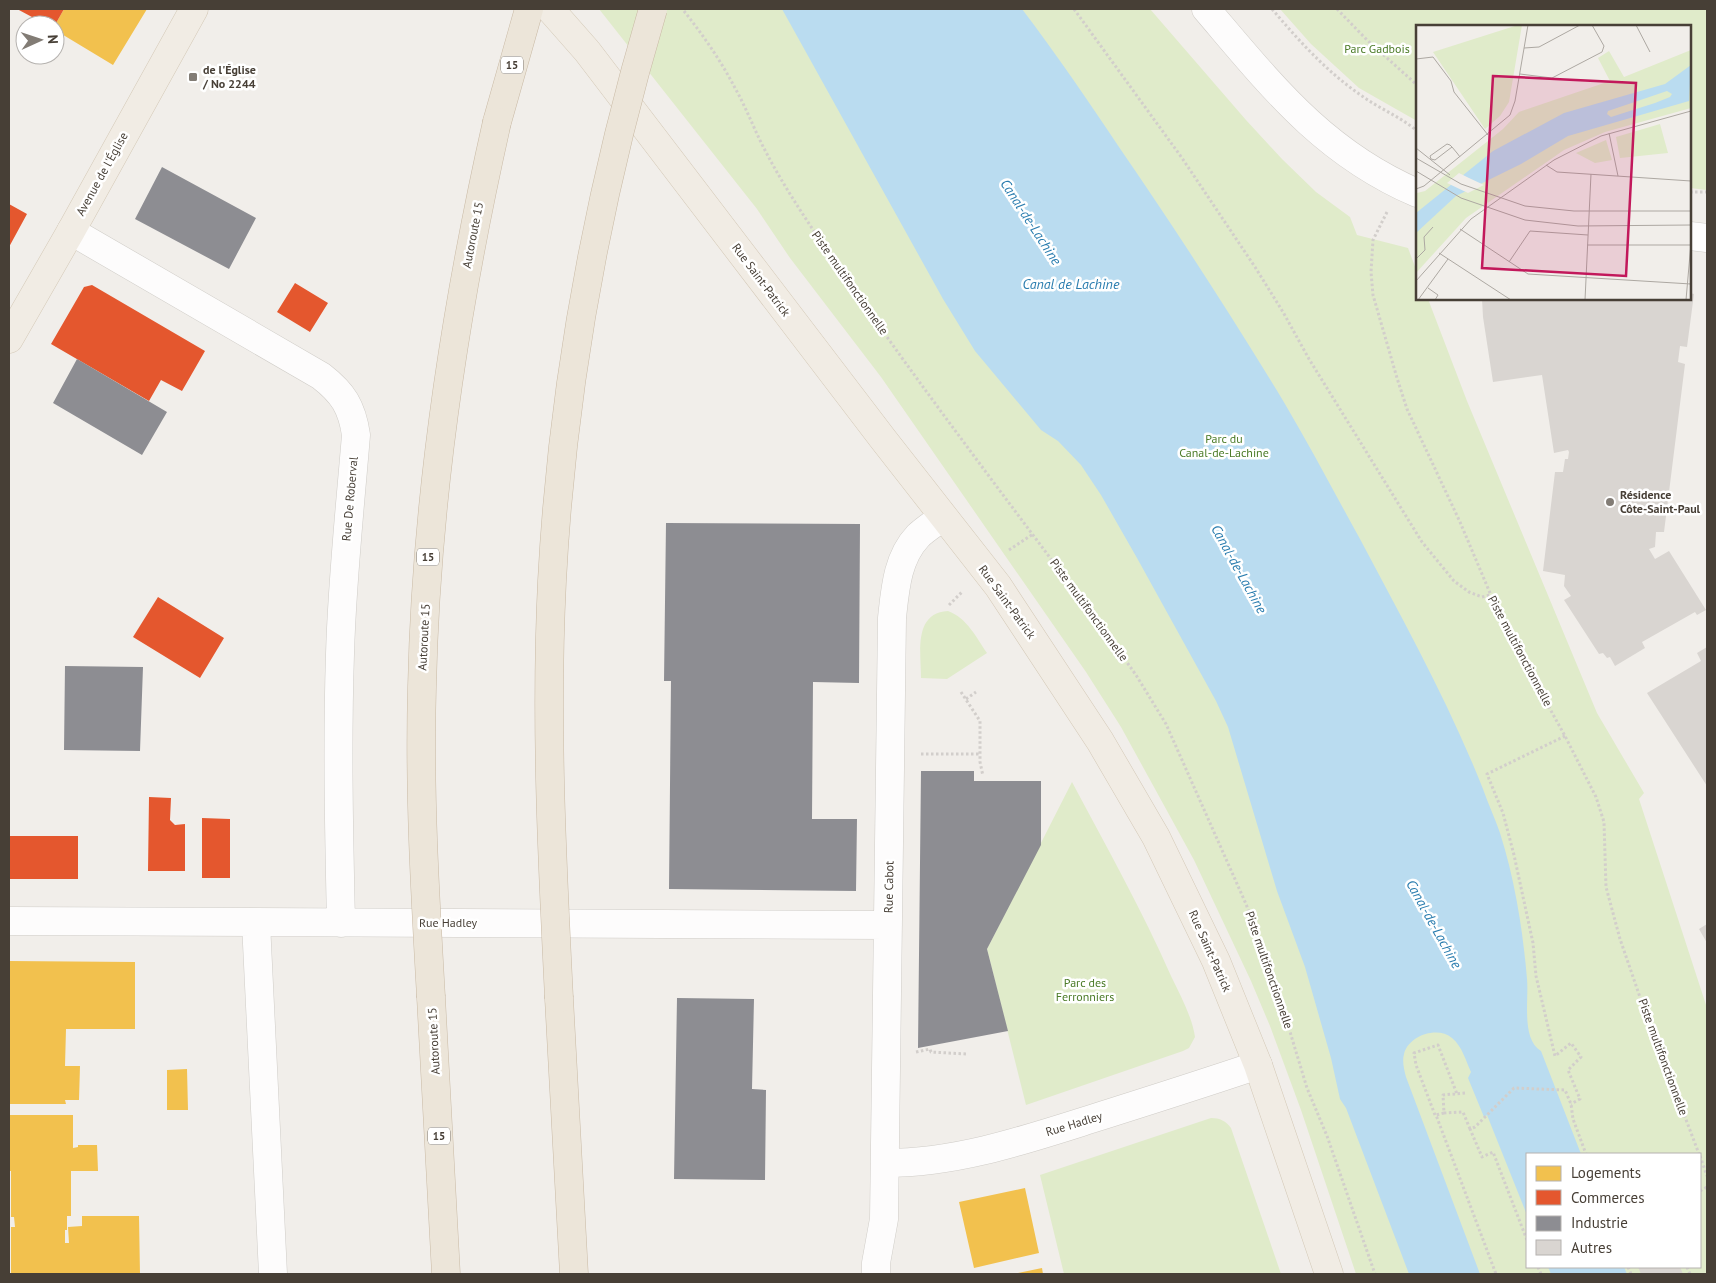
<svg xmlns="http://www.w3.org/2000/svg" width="1716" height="1283" font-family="'PT Sans',sans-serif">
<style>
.green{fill:#e0ebca;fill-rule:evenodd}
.water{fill:#badcf0}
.homes{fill:#f2c14e}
.shops{fill:#e4572e}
.industry{fill:#8d8d92}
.building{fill:#d9d5d1}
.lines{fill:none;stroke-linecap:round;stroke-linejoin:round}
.minor-casing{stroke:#cfccc7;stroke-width:29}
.major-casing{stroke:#d4c9b7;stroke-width:29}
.highway-casing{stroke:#c9baa5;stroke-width:29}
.path{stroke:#d2cecb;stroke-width:3;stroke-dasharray:2.5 2.5;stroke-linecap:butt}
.minor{stroke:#fdfcfc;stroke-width:28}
.major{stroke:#f1ece4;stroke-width:28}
.highway{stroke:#ece5d9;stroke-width:28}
.highway-bridge-casing{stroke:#c9baa5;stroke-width:29;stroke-linecap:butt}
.highway-bridge{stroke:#ece5d9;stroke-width:28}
.poi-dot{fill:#827c75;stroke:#fff;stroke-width:2}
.labels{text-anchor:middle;stroke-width:5;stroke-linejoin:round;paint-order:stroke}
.shield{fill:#fff;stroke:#7e7972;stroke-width:1}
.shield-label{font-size:11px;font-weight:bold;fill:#473f36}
.park-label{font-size:12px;fill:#4b7b27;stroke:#fff}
.poi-label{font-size:12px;font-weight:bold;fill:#473f36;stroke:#fff;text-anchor:start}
.street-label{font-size:12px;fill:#473f36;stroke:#fff}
.water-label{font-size:14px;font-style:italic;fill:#2a7daf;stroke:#fff}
.inset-road{fill:none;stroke:#ada8a2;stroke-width:1}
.view{fill:#c2185b;fill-opacity:0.15;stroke:#c2185b;stroke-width:2.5}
.inset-edge{fill:none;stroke:#473f36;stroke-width:2.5}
</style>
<rect width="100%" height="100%" fill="#f1eeea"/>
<path class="green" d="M599 9H1150L1246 120 1282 159 1316 192 1350 217 1357 235 1408 248 1417 272V299H1428L1467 401 1597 713 1644 793 1639 799 1707 1008V1274H1356L1301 1110 1270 1026 1251 981 1194 860 1121 727 1086 672 881 377 790 258 757 209ZM1527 1154H1700V1267H1527Z
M1280 9H1707V190L1690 188V26H1417V121L1359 88 1311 44Z
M948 611C967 618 976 637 987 653L947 679 921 678C921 653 913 613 948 611Z
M1072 782C1106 846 1142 910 1171 976 1180 995 1192 1016 1195 1037L1189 1048 1183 1051 1026 1105 987 949Z
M1211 1118C1220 1118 1226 1121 1231 1128L1281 1274H1064L1040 1175Z"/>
<path class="water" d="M782 9H1022C1057 55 1089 102 1121 150 1178 233 1233 318 1285 404 1311 448 1335 494 1360 539 1403 620 1449 703 1483 789 1488 804 1495 818 1500 833 1515 880 1523 931 1527 979 1529 1000 1521 1039 1541 1051L1581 1154H1527V1215L1487 1115 1484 1117 1468 1078 1471 1072C1466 1061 1462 1046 1452 1038 1438 1026 1409 1035 1404 1054 1402 1061 1404 1069 1406 1077L1480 1274H1409L1346 1108 1340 1099 1331 1058 1305 967 1277 891 1228 727 1216 701 1137 558 1101 495 1081 465 1058 441 1041 430 975 351 943 299Z
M1548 1267H1624L1627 1274H1551Z"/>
<path class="homes" d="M64 9H147L113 65 55 30V25Z
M9 961 135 962V1029H66L65 1066H80L79 1100H65L66 1104H9Z
M187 1069 188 1110H167V1070Z
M9 1115H73V1148L78 1147V1145H97L98 1171H71V1216H67V1230H65V1243H69L68 1227 82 1226V1216H139L140 1274H11V1227H15L14 1217H11V1171H9Z
M1025 1188 1039 1253 974 1268 959 1202Z
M1042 1268 1043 1274H1018V1273Z"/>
<path class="shops" d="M17 9H64L55 25H47Z
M9 204 27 214 9 247Z
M295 283 328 303 310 332 277 312Z
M92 285 205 351 182 391 161 380 149 401 51 344 84 287Z
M158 597 224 638 200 678 133 637Z
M149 797 171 798 170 820 175 825 185 824V871H148Z
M202 818 230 819V878H202Z
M9 836H78V879H9Z"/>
<path class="industry" d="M162 167 256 218 229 269 135 219Z
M77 359 167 412 142 455 53 403Z
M666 523 860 524 859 683 813 682 812 819H857L856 891 669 889 671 681H664Z
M65 666 143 667 140 751 64 750Z
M921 771H974V781H1041V845L987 949 1008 1031 918 1048Z
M677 998 754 999 752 1089 766 1090 765 1180 674 1179Z"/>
<path class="building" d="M1690 293 1694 294 1687 347 1680 346 1678 362 1685 364 1664 532H1656L1655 547 1649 549 1655 559 1669 551 1706 610 1697 615 1695 612 1642 642 1645 648 1615 666 1610 657 1607 658 1603 653 1599 654 1564 600 1571 596 1564 586 1565 575 1543 571 1555 472H1563L1565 459H1568L1569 452 1568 450 1554 453 1542 375 1493 382 1483 317 1482 299H1690Z
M1707 647V786L1647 693 1701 661 1697 653Z
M1707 924V943L1699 929Z
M1638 1267H1680L1683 1274H1641Z"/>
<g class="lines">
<g class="minor-casing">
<path id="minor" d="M1206 9C1271 85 1322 152 1417 193
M71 231 321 376C343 393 352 407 356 435 350 508 342 581 340 654 337 744 339 833 341 923
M1690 236 1707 238
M9 921 888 925
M256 923 273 1274
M885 1163C955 1163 1022 1141 1088 1120 1145 1102 1202 1084 1258 1065
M876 1274V1263L884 1219 892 618C895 590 897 558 918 536 925 529 935 523 943 517"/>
</g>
<g class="major-casing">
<path id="major" d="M550 9 587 51 883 439 998 586 1100 741 1156 837 1216 961 1258 1065 1329 1274
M9 339 71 231 194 9"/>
</g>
<g class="highway-casing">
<path id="highway" d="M497 122 529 9
M431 997 446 1274
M559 998 574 1274"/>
</g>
<path class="path" d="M1074 9 1182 158 1255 267 1283 312 1309 359 1422 542 1454 581 1469 592 1482 597 1490 595
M1272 9C1299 41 1327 72 1362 96 1380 109 1401 117 1417 131
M1337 9 1367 40 1417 85
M684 11C703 35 721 61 735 88 747 109 755 132 767 154 778 175 791 196 804 216 901 364 1010 502 1114 644L1136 675 1166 724 1246 904 1274 979 1307 1088 1327 1136 1375 1274
M1690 192H1707
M1387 212 1373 240 1371 272 1373 295 1397 378 1407 409 1460 522 1504 626 1565 736 1596 797 1604 822 1606 887 1620 939 1642 1003 1699 1154
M1009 550 1033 534
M949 605 963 591
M961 692 980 721V762L983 776
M966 699 976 692
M1565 736 1487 774 1503 813 1514 855 1533 943 1536 976 1555 1056 1571 1043 1581 1057 1568 1070 1580 1099 1571 1104
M921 754H981
M916 1052 930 1049 931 1052 966 1054
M1465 1093 1443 1095 1444 1113 1463 1112 1470 1129
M1444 1113 1436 1115 1496 1274
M1435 1115 1416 1065 1414 1053 1438 1045 1457 1094
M1700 1156 1707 1176
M1700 1191 1707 1187
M1527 1240 1493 1152 1482 1157 1470 1129 1475 1127 1514 1088 1565 1090 1571 1104 1573 1119 1586 1154
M1538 1267 1541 1274
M1628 1267 1631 1274
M1687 1267 1690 1274"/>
<use href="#minor" class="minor"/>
<use href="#major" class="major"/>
<use href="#highway" class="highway"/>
<g class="highway-bridge-casing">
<path id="highway-bridge" d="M431 997C425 894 419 791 422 687 426 497 455 308 497 122
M559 998C552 859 545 720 552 581 562 388 598 194 653 9"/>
</g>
<use href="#highway-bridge" class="highway-bridge"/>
</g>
<g class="poi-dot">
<rect x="188" y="72" width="10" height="10" rx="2.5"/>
<circle cx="1610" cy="502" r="5"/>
</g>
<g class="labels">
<g class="shield">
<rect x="501" y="56.5" width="22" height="17" rx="4"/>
<rect x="417" y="548.5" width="22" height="17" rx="4"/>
<rect x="428" y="1127.5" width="22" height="17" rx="4"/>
</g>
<g class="shield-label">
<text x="512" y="69">15</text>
<text x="428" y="561">15</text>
<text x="439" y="1140">15</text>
</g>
<g class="park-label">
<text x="1377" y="53">Parc Gadbois</text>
<text x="1224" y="443">Parc du<tspan x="1224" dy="14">Canal-de-Lachine</tspan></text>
<text x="1085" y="987">Parc des<tspan x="1085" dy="14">Ferronniers</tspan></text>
</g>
<g class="poi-label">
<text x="203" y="74">de l'Église<tspan x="203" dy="14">/ No 2244</tspan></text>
<text x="1620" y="499">Résidence<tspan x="1620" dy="14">Côte-Saint-Paul</tspan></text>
</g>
<g class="street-label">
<text transform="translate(102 174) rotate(-61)" y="4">Avenue de l'Église</text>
<text transform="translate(473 235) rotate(-79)" y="4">Autoroute 15</text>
<text transform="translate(761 280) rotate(53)" y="4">Rue Saint-Patrick</text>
<text transform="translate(850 283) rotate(55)" y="4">Piste multifonctionnelle</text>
<text transform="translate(350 499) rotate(-85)" y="4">Rue De Roberval</text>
<text transform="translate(1007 602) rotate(54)" y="4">Rue Saint-Patrick</text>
<text transform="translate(1089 610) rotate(54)" y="4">Piste multifonctionnelle</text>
<text transform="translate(424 637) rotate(-87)" y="4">Autoroute 15</text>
<text transform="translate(1520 651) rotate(62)" y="4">Piste multifonctionnelle</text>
<text transform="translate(889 887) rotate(-89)" y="4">Rue Cabot</text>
<text x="448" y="927">Rue Hadley</text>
<text transform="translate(1210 951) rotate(66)" y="4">Rue Saint-Patrick</text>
<text transform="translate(1269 970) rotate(71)" y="4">Piste multifonctionnelle</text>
<text transform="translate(434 1041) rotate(-93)" y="4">Autoroute 15</text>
<text transform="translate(1663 1057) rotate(70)" y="4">Piste multifonctionnelle</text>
<text transform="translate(1074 1124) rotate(-17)" y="4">Rue Hadley</text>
</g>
<g class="water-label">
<text transform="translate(1031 222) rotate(57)" y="5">Canal-de-Lachine</text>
<text x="1071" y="289">Canal de Lachine</text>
<text transform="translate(1239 569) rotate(61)" y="5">Canal-de-Lachine</text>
<text transform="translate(1434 924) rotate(61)" y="5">Canal-de-Lachine</text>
</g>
</g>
<g transform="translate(1416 25)">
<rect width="275" height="275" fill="#f1eeea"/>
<path d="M102 0H106L93 77 84 91 69 104 17 27ZM275 25V83L189 107 148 125 50 193 0 248 1 168 9 166 87 104 103 87 194 56 182 33 193 26 208 52ZM244 99 252 128 204 133 200 112ZM190 115 196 135 179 138 160 128Z" fill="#e0ebca"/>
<path d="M275 40 273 76 152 111 105 139 40 171 0 208V188L77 126 148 88 249 59ZM251 66 256 69 254 72 239 78 195 92 191 89 192 86Z" fill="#badcf0" fill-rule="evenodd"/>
<path d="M43 148 53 153 68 160 52 168 31 158Z" fill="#f1eeea"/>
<path class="inset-road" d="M220 0 234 27M108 23 123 22 164 0M0 34 17 32 35 56 38 67 72 110M104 49 136 53 186 27 188 21 176 0M193 108 202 151M36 122 19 135 15 134 14 131 31 119 34 120 36 122 41 128 44 132M0 123 34 150M0 133 45 159 109 181 158 186H275M130 140 141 147 275 156M0 146 45 173 109 195 162 201 275 200M0 164 8 161 94 90 99 76 112 0M44 204 112 249 275 259M171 220H275M23 228 95 275M0 234 9 225 8 212 17 202M93 237 114 206 172 210M0 256 55 194 138 135 185 111 275 86M12 263 22 270 19 275M2 275 32 234M169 275 175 149M270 275 275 218"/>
<path class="view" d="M77 51 220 58 210 251 66 243Z"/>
<rect width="275" height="275" class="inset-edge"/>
</g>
<rect width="1716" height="1283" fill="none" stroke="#473f36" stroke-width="20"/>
<rect x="1526" y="1153" width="175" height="115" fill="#ffffff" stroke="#b5b2af"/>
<rect x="1536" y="1166" width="25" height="15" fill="#f2c14e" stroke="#b5b2af"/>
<text x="1571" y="1178" font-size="15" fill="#473f36">Logements</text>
<rect x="1536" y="1190" width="25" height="15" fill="#e4572e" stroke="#b5b2af"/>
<text x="1571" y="1203" font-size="15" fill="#473f36">Commerces</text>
<rect x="1536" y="1216" width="25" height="15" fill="#8d8d92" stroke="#b5b2af"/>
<text x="1571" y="1228" font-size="15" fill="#473f36">Industrie</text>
<rect x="1536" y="1240" width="25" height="15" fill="#d9d5d1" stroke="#b5b2af"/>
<text x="1571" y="1253" font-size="15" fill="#473f36">Autres</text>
<g transform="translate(40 40) rotate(87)"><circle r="24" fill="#ffffff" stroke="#b5b2af"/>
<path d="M0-4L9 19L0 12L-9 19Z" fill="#827c75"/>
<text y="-8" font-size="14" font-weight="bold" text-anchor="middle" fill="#473f36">N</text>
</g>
</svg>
